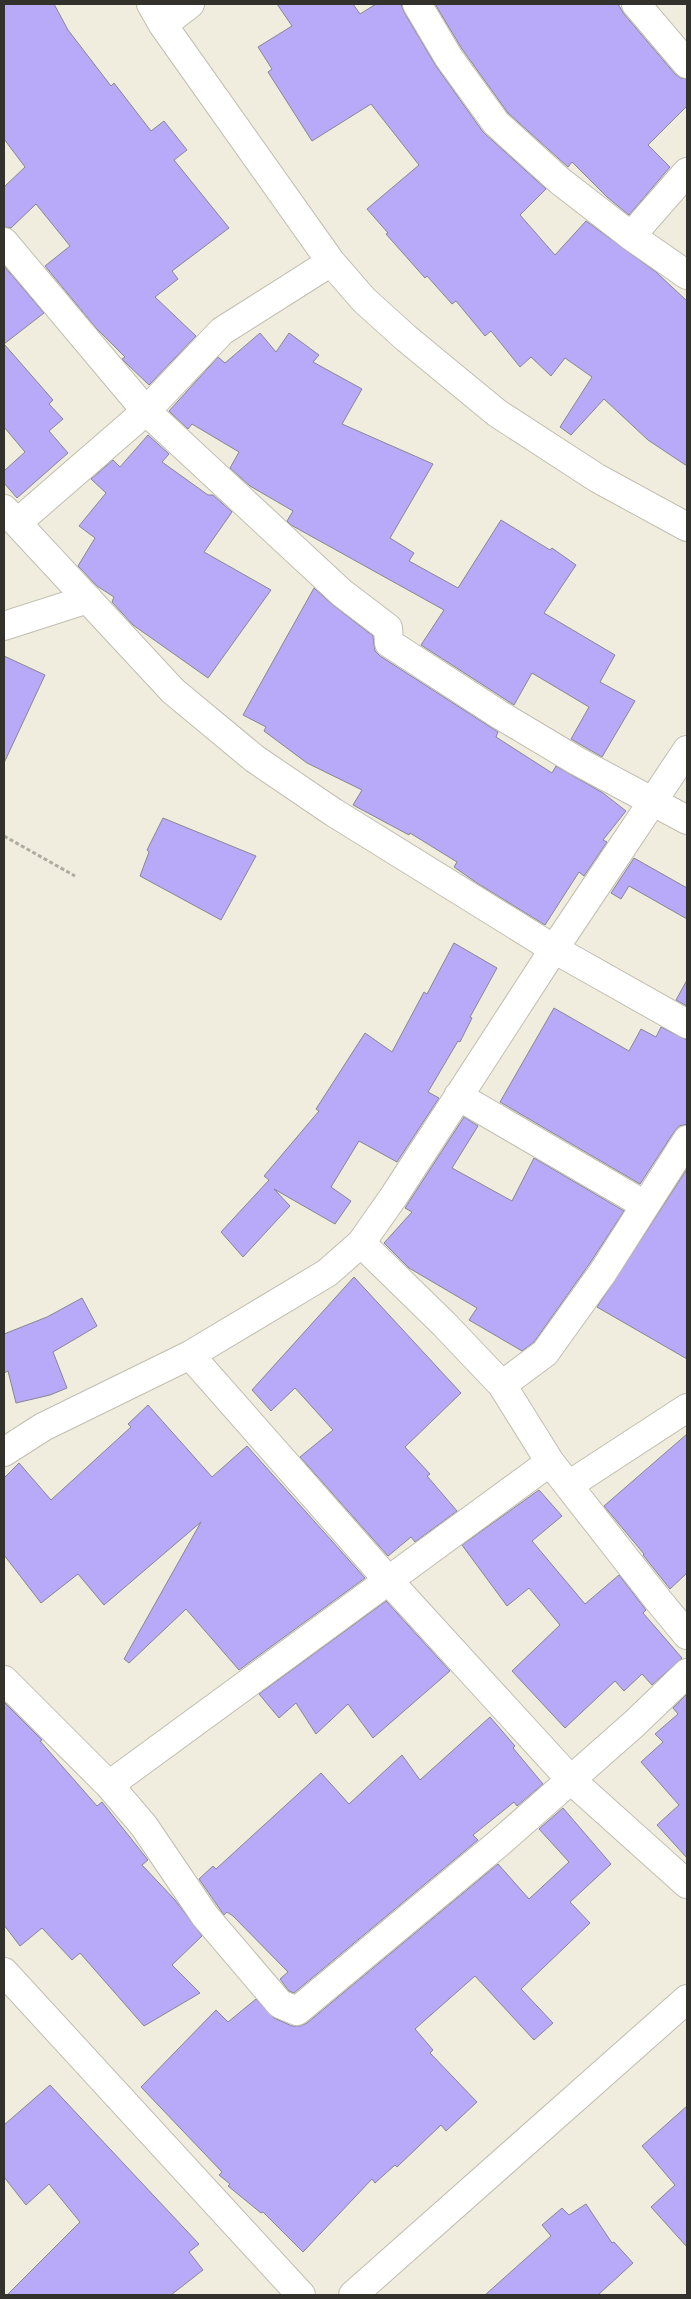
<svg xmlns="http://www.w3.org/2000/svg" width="691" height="2299" font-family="'Exo 2',sans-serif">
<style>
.building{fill:#b9a9f9;stroke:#888693}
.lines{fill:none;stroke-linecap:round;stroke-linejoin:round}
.minor-casing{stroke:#c1beb0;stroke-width:30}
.path{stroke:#aeaba0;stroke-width:3;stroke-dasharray:4 2.5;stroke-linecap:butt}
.minor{stroke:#fff;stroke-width:28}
</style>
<rect width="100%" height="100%" fill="#f0edde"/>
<path class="building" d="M4 4H54L68 30 111 86 114 83 151 131 164 121 187 150 174 160 229 228 172 271 178 279 155 297 196 336 149 385 126 363 122 359 125 357 96 328 45 266 70 246 36 204 11 228 4 227V187L25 167 4 139Z
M277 4H353L360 14 376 4H401L404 12 436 66 483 132 546 189 520 215 555 255 586 221 656 272 687 301V466L648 440 604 399 571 435 560 427 592 377 565 358 551 376 531 357 520 367 491 331 485 336 456 301 452 304 427 276 425 278 386 234 388 233 367 209 419 165 371 104 312 141 268 72 272 69 258 47 292 26Z
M435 4H618L624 14 675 74 681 78 687 79V106L648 145 670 167 629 215 607 197 572 162 568 167 508 113 462 49Z
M4 266 44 313 4 344 53 400 49 404 63 419 49 431 68 453 17 498 4 483V471L25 452 4 427Z
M260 333 276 352 289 333 319 355 313 362 362 389 342 424 433 464 390 538 414 553 409 561 458 588 501 520 550 550 552 548 576 565 544 613 615 655 600 682 635 701 602 757 571 739 589 707 532 673 514 705 421 645 444 610 291 525 287 521 293 511 250 486 230 468 239 452 192 424 188 429 169 411 218 357 225 363Z
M148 435 169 454 162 462 208 495H213L232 512 204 552 271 590 208 678 133 625 112 602 114 597 97 586 78 566 95 538 79 526 106 493 91 479 113 460 120 467Z
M314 588 333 605 373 636 375 651 380 656 498 732 496 737 552 773 556 766 603 793 626 811 603 840 607 842 584 876 579 872 545 925 477 883 454 867 457 862 410 833 409 835 353 805 362 790 307 763 264 731 266 727 243 715Z
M4 656 45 675 4 763Z
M163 818 256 856 221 920 140 876 149 852 147 850Z
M634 858 687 888V919L629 886 621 899 611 893Z
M454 943 497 968 470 1017 472 1018 460 1042 458 1041 428 1092 439 1098 397 1162 359 1141 331 1187 351 1201 335 1224 274 1189 290 1206 243 1257 221 1232 269 1180 264 1176 319 1111 316 1109 365 1033 392 1052 424 992 427 994Z
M687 980V1006L676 1000Z
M554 1008 629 1051 641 1029 656 1037 661 1027 687 1040V1124L679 1126 674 1132 640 1184 500 1102Z
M464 1117 478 1126 452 1168 512 1201 534 1158 624 1211 590 1263 534 1342 522 1351 469 1320 477 1308 409 1268 384 1243 412 1212 405 1208Z
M687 1169V1359L597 1307Z
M354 1277 461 1393 405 1447 430 1474 427 1476 457 1511 415 1542 411 1537 388 1556 300 1457 333 1430 295 1388 271 1411 252 1390Z
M82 1298 97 1326 53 1352 67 1388 50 1395 16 1403 8 1371 4 1373V1334L47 1317Z
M148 1405 212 1477 247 1446 365 1578 239 1670 186 1609 129 1663 124 1659 201 1522 104 1605 78 1574 41 1603 4 1555V1478L19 1463 51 1500 131 1427 128 1424Z
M687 1434V1573L670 1589 643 1555 644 1554 604 1506Z
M539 1490 562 1516 532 1541 585 1604 619 1575 646 1610 643 1613 682 1658 652 1685 642 1674 624 1691 615 1681 565 1728 512 1671 560 1625 529 1588 507 1606 462 1545Z
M386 1601 450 1671 373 1738 348 1704 316 1734 296 1703 279 1718 259 1694Z
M687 1694V1858L657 1825 679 1805 641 1762 663 1742 655 1734 678 1714 673 1708Z
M4 1702 42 1740 40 1741 97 1806 102 1802 148 1860 142 1865 175 1900 202 1936 172 1965 200 1993 144 2026 80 1953 72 1960 42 1928 20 1946 4 1925Z
M490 1717 515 1746 513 1748 543 1784 517 1806 514 1802 473 1835 478 1840 294 1993 289 1991 280 1979 288 1972 233 1916 227 1912 224 1915 199 1879 213 1866 216 1869 321 1773 349 1804 402 1755 420 1780Z
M563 1808 611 1864 570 1902 590 1923 521 1989 553 2023 534 2040 475 1976 415 2029 433 2050 430 2053 477 2102 446 2131 441 2125 397 2167 395 2165 375 2183 372 2179 303 2252 263 2212 261 2213 228 2186 230 2184 219 2175 222 2172 141 2087 216 2010 228 2022 256 1999 274 2018 292 2026H300L307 2023 498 1864 529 1899 569 1862 539 1829Z
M50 2085 199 2244 189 2252 203 2270 171 2295H7L80 2222 49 2184 26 2205 4 2177V2125Z
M687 2106V2247L651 2207 675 2185 642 2146Z
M586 2204 612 2243 614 2242 633 2263 598 2295H485L551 2236 542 2225 562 2208 569 2215Z"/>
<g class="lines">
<g class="minor-casing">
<path id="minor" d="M151 4 163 25 331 262 364 300 406 338 497 413 597 478 687 527
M417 4 449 58 496 123 560 181 631 236 687 275
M636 4 687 64
M163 25 190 4
M631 236 687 172
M4 242 146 411 342 593 388 628 389 643 500 715 577 761 687 820
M4 509 173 691 255 759 333 812 554 949 687 1024
M17 523 146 411 222 331 331 262
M4 626 88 599
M458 1096 645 1205
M361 1243 444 1324 502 1385 550 1462 658 1600 687 1635
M190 1355 388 1580 570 1779 687 1884
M502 1385 545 1353 603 1272 687 1140
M4 1452 43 1427 190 1355 327 1273 361 1243 394 1196 554 949 687 750
M569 1485 687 1408
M4 1680 109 1785 144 1826 205 1916 280 2004 297 2011 499 1843 634 1724 687 1673
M109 1785 550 1462
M4 1972 301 2295
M353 2295 687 1999"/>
</g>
<path class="path" d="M4 836 75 876"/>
<use href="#minor" class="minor"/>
</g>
<rect width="691" height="2299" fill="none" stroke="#32312b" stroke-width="10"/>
</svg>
